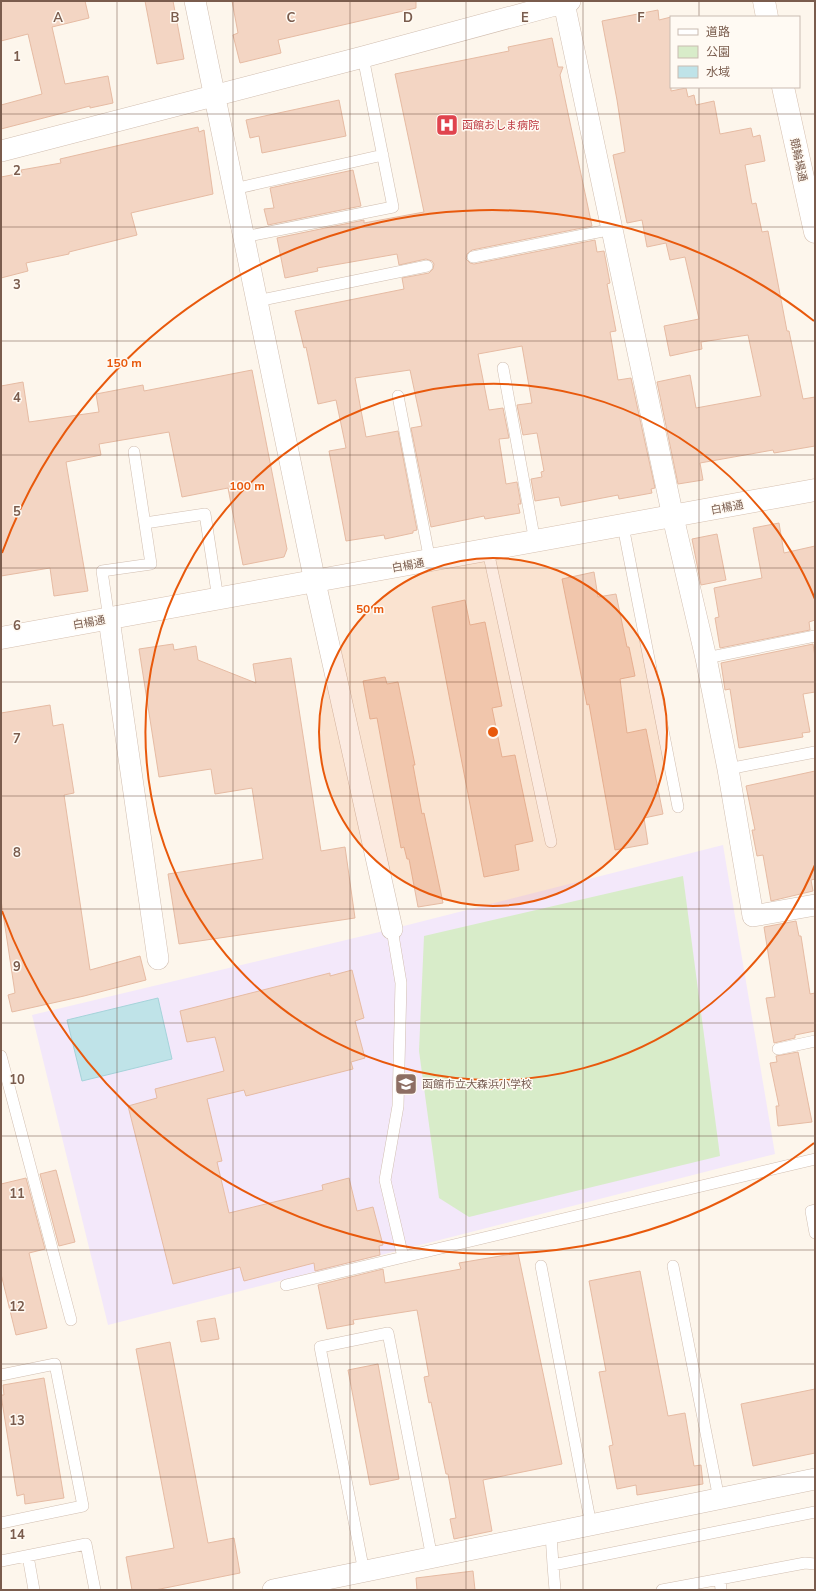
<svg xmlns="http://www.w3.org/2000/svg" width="816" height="1591" font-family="'Nunito Sans','Noto Sans JP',sans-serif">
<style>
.education{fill:#f3e8fa}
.green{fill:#d8ecc9}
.water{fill:#bfe3e8;stroke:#a5d3da}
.building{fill:#f3d5c3;stroke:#e6bba3}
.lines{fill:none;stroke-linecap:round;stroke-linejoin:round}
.lane-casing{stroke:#d1beb0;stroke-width:12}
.street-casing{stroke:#d1beb0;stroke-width:22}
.secondary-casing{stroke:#d6c0b0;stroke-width:23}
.lane{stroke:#fff;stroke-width:11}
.street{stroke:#fff;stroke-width:21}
.secondary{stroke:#fff;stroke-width:22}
.grid{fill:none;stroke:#7a5c4d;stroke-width:1;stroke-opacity:0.55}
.ring{fill:none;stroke:#e8590c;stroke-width:2}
.labels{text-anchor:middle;stroke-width:3;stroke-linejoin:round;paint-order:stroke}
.health-label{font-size:11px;fill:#be3a42;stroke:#fffaf3;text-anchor:start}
.street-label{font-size:11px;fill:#7a5c4d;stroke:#fffaf3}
.education-label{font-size:11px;fill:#785e54;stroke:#fffaf3;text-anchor:start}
.grid-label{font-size:13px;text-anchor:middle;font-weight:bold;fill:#7a5c4d;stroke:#fffaf3;stroke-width:3;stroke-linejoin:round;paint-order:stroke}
.centre{fill:#e8590c;stroke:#fffaf3;stroke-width:2}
.ring-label{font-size:12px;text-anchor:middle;font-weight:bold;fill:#e8590c;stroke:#fffaf3;stroke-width:3;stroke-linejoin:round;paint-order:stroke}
</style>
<rect width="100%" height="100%" fill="#fdf6ec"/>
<path class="education" d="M723 845 775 1154 108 1325 32 1015 392 929Z"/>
<path class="green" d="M683 876 720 1156 469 1217 439 1198 419 1051 424 936Z"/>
<path class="water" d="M158 998 172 1059 82 1081 67 1020Z"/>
<path class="building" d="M1 1H85L89 18 52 27 65 84 108 76 113 103 90 108V106L1 129V105L42 94 28 34 1 41Z
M145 1H173L184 59 157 64Z
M232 1H416V8L278 40 281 53 240 63 233 35 238 33Z
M658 10 659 20 671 17V91L686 88 688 97 694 95 696 105 714 101 720 134 751 128 753 137 760 135 765 161 745 165 752 204 756 203 762 232 768 231 787 331H789L803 399 815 397V446L774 453 773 450 700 463 703 480 678 484 657 382 690 375 696 408 761 396 748 335 701 342 702 349 670 356 664 326 699 319 685 257 670 260 666 243 647 247 642 220 627 223 613 155 625 152 617 100 602 21Z
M552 38 558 67H563L560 75 562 85 592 226 472 250 467 254 466 259 470 263 474 264 595 240 597 252 604 251 610 283 607 284 616 331 610 332 618 380 631 378 655 488 651 489 652 493 619 499 618 495 561 506 559 497 535 501 531 479 542 477 541 472 544 471 537 433 523 435 517 405 532 403 522 346 478 354 489 410 503 408 509 438 499 439 506 484 517 482 521 504H518L520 513 485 519 484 516 431 527 411 428 422 426 410 370 355 378 366 437 398 431 417 530 413 531V533L385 539 384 535 346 541 329 451 346 448 336 400 318 404 306 347 304 348 295 311 404 289 402 278 429 273 433 269 434 264 432 261 426 259 399 265 397 254 317 268 318 271 285 278 277 238 364 220V223L424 212 395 74 509 51 508 47Z
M339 100 346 136 262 153 259 136 250 138 246 120Z
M198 127 199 132 204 130 213 194 131 213 137 235 69 252V254L26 263 28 271 1 278V177L22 173 21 170 61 163 60 159Z
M353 170 361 206 268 225 264 209 274 208 270 188Z
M252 370 287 549 284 557 243 565 228 488 182 497 169 432 99 444 101 455 66 462 88 591 54 596 50 568 1 576V386L23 382 29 422 99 412 96 394 143 385 144 391Z
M779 523 784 553 815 546V620L809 622 810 630 720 648 715 618 719 617 714 588 762 578 753 528Z
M717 534 726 580 701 585 692 539Z
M594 572 598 597 616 594 627 647H629L635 676 620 679 627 733 646 729 663 814 644 818 648 844 615 850 589 704 587 705 562 579Z
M465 600 470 625 485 622 502 706 492 708 502 757 515 755 533 841 515 845 519 870 484 877 432 607Z
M173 644 174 650 196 646 198 660 256 683 253 664 291 658 321 851 345 847 355 918 179 944 168 874 263 859 252 788 215 794 211 769 159 777 139 649Z
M813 644 815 657V692L803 694 810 732 802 733 803 737 739 748 730 689 725 690 721 663Z
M385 677 387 684 398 682 415 765H413L422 814 424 813 443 903 418 907 409 859H407L404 847 401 848 377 718 370 719 363 681Z
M50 705 53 726 63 724 74 793 64 795 90 970 140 956 146 980 84 996 12 1012 8 995 15 993 1 900V713Z
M815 771V879L811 880 813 891 771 901 763 855 757 856 752 830H755L746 786Z
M796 921 799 936H801L810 994 815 993V1031L795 1035V1038L774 1043 766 998 775 997 764 927Z
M352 970 364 1018 355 1021 365 1058 351 1062 353 1069 246 1096 244 1090 207 1099 222 1161 217 1162 229 1213 323 1190 322 1185 349 1178 357 1211 373 1207 383 1245 379 1246 380 1255 315 1271 314 1263 244 1281 240 1267 173 1284 128 1106 157 1098 155 1089 224 1071 215 1037 187 1042 180 1011 330 973V976Z
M798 1052 812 1122 778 1126 776 1106H779L770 1063 777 1062 776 1056Z
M56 1170 75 1242 59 1246 40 1174Z
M26 1178 45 1249 29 1253 47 1328 16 1335 1 1274V1184Z
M518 1253 562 1464 483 1480 492 1531 454 1539 450 1519 456 1518 448 1474H446L431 1402 429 1403 424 1377 429 1376 417 1310 353 1320 354 1324 327 1329 318 1285 383 1269 385 1283 461 1269 459 1263Z
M640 1271 668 1416 685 1413 694 1466 701 1465 703 1484 637 1495 636 1485 617 1489 609 1446 613 1445 599 1372 606 1371 589 1281Z
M215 1318 219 1339 201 1342 197 1321Z
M170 1342 208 1543 234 1538 240 1573 155 1590H132L126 1557 174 1548 136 1349Z
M378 1364 399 1479 370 1485 348 1370Z
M44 1378 64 1498 25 1504 24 1494 17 1496 1 1395H4L3 1385Z
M815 1389V1453L753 1466 741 1404Z
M473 1571 475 1590H417L416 1578Z"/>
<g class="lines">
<g class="lane-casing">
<path id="lane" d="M234 189 383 155
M244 237 393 207 363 57
M473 257 613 229
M257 301 427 266
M503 368 535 542
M398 396 430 561
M145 523 205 514 218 599
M623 526 678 807
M488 551 551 842
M109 619 102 571 151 564 134 452
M706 658 815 636
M728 769 815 752
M392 929 401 983 398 1106 385 1180 403 1257
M778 1049 815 1041
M1 1056 71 1320
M815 1210 811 1211 815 1233
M541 1266 591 1525
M673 1266 719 1499
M286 1285 815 1159
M1 1375 55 1364 83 1506 1 1523
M551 1534 553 1565
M28 1556 34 1590
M1 1561 86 1544 95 1590
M364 1572 320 1347 388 1333 432 1558
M720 1579 721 1590
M555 1590 553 1565 815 1512
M662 1590 805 1563 815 1564"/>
</g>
<g class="street-casing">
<path id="street" d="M195 1 315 582 392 929
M564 3 673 517 706 658 728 769 753 916 815 905
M1 151 363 57 570 1
M109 619 158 959
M273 1590 815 1479"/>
</g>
<g class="secondary-casing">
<path id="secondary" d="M764 1 767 17
M783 87 815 232
M1 638 815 490"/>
</g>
<use href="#lane" class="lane"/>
<use href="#street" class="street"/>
<use href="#secondary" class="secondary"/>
</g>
<path class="grid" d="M117 1V1590M233 1V1590M350 1V1590M466 1V1590M583 1V1590M699 1V17M699 87V1590M1 114H815M1 227H815M1 341H815M1 455H815M1 568H815M1 682H815M1 796H815M1 909H815M1 1023H815M1 1136H815M1 1250H815M1 1364H815M1 1477H815"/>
<circle cx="493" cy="732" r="174" fill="#e8590c" fill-opacity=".12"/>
<g class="ring">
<circle cx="493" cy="732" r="174"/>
<path d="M815 865A348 348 0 1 1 815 599"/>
<path d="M814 1143A522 522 0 0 1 2 911M2 553A522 522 0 0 1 814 321"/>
</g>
<defs>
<g id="hospital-square" transform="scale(1.15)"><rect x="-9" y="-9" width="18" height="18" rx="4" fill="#e0444e" stroke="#fffaf3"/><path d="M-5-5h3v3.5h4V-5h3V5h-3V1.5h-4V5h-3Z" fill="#fff"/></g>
<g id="school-square" transform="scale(1.15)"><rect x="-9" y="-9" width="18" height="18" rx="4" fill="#8d6e63" stroke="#fffaf3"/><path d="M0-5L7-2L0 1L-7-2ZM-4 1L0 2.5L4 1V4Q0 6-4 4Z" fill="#fff"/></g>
</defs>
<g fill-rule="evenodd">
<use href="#hospital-square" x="447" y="125"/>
<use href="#school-square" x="406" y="1084"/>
</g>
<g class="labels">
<g class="health-label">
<text x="462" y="129">函館おしま病院</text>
</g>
<g class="street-label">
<text transform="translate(799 160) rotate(78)" y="4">競輪場通</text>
<text transform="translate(727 507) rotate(-11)" y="4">白楊通</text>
<text transform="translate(408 565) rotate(-10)" y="4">白楊通</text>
<text transform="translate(89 622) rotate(-10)" y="4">白楊通</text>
</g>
<g class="education-label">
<text x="422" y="1088">函館市立大森浜小学校</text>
</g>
</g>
<g class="grid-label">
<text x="58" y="22">A</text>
<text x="175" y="22">B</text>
<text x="291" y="22">C</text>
<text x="408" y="22">D</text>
<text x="525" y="22">E</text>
<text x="641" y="22">F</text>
<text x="17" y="61">1</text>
<text x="17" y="175">2</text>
<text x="17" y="289">3</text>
<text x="17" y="402">4</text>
<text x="17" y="516">5</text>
<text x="17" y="630">6</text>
<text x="17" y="743">7</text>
<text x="17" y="857">8</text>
<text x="17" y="971">9</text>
<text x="17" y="1084">10</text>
<text x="17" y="1198">11</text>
<text x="17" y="1311">12</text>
<text x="17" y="1425">13</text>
<text x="17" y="1539">14</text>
</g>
<circle cx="493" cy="732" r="6" class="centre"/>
<g class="ring-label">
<text x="124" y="367">150 m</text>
<text x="247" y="490">100 m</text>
<text x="370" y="613">50 m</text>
</g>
<rect width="816" height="1591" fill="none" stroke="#7a5c4d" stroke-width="4"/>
<rect x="670" y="16" width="130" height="72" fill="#fffaf3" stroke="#cabbb1"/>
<rect x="678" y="29" width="20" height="6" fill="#ffffff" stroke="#cabbb1"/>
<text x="706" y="36" font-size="12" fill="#7a5c4d">道路</text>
<rect x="678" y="46" width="20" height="12" fill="#d8ecc9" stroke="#cabbb1"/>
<text x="706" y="56" font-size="12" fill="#7a5c4d">公園</text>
<rect x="678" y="66" width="20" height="12" fill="#bfe3e8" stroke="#cabbb1"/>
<text x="706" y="76" font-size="12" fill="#7a5c4d">水域</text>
</svg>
